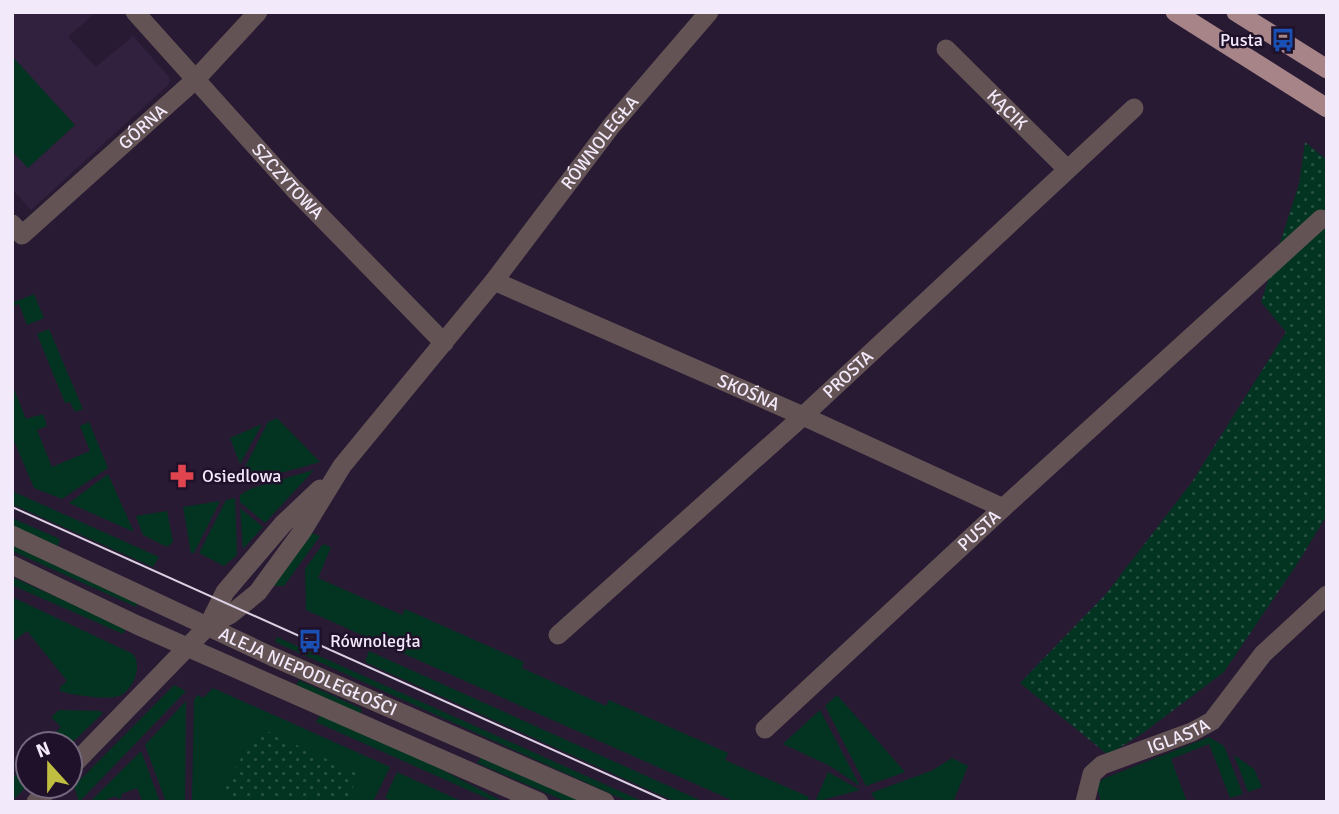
<svg xmlns="http://www.w3.org/2000/svg" width="1339" height="814" font-family="Signika,sans-serif">
<style>
.built{fill:#32203f}
.green{fill:#033421}
.park{fill:url(#park-dots)}
.lines{fill:none;stroke-linecap:round;stroke-linejoin:round}
.minor{stroke:#645355;stroke-width:19}
.tertiary{stroke:#645355;stroke-width:19}
.primary{stroke:#a68488;stroke-width:19}
.tram{stroke:#dad0e2;stroke-width:2}
.labels{text-anchor:middle;stroke-width:5;stroke-linejoin:round;paint-order:stroke}
.poi-label{font-size:18px;fill:#f2e9fa;stroke:#1f1129;text-anchor:start}
.street-label{font-size:18px;fill:#f2e9fa;stroke:#1f1129}
</style>
<defs>
<pattern id="park-dots" width="8" height="8" patternUnits="userSpaceOnUse" patternTransform="scale(1.75)"><rect width="8" height="8" fill="#033421"/><path d="M2 2h.1M6 6h.1" fill="none" stroke="#285142" stroke-width="1.8" stroke-linecap="round"/></pattern>
</defs>
<rect width="100%" height="100%" fill="#281a33"/>
<path class="built" d="M12 12H96L68 37 96 67 133 36 170 78 169 84 31 210 12 189Z"/>
<path class="green" d="M12 56 75 125 28 168 12 151Z
M34 294 44 318 27 325 19 304 12 306V303Z
M49 329 83 409 75 412 70 402 65 403 37 334Z
M12 384 26 419 43 414 47 426 37 430 52 467 90 451 80 426 89 422 108 468 62 499 34 488 12 436Z
M277 418 320 462 252 481 247 479 244 469 268 422Z
M262 424 240 464 230 438Z
M314 470 265 523 240 502V495L252 488Z
M108 474 134 532 69 503Z
M12 491 159 557 153 567 12 504Z
M235 498 237 555 224 566 199 553 226 500Z
M220 501 194 553H191L183 507Z
M240 508 263 527 243 549Z
M167 511 173 542 167 547 143 535 136 516Z
M12 518 60 539 58 546 12 526Z
M313 533 320 536 284 586H270L309 534Z
M12 543 139 600 136 607 12 551Z
M323 544 331 547 318 578 402 615 405 609 524 662 522 668 606 706 609 700 728 753 725 760 809 797 807 802H736L306 610 305 569Z
M12 577 126 628 123 634 12 585Z
M12 597 133 654C144 667 131 696 114 697 102 699 71 695 60 691V687L67 681 27 631 14 641 12 639Z
M277 637 644 802H629L275 642Z
M369 651 704 802H676L365 662Z
M299 680 362 709 360 715 296 686Z
M174 685 186 691 79 802 74 786Z
M213 688 390 767 373 802H192L194 699 198 695 203 698Z
M837 695 905 772 866 786 825 706Z
M186 701 185 802H166L145 745Z
M59 710 100 711 103 713 70 745 45 744 61 727 51 717Z
M820 710 860 786 830 766 783 744Z
M320 715 425 761 504 802H495L316 722Z
M1209 737 1224 746 1243 794 1230 798 1209 744 1171 759 1187 802H1101L1096 784 1105 778Z
M141 751 160 802H143L137 788 121 794 122 797 118 799 116 796 100 802H90Z
M1234 755 1254 769 1262 787 1248 792Z
M481 757 589 802H567L477 763Z
M952 758 968 766 953 802H877L871 793 933 770Z
M28 762V785L12 801V779Z
M397 772 463 802H393L385 798Z
M828 772 860 790 815 802Z"/>
<path class="park" d="M1305 142 1327 160V515L1299 561 1224 672 1143 733 1108 755 1020 683 1106 594 1192 482 1286 332 1261 302 1299 184Z
M260 728 359 774 346 802H234L223 787Z"/>
<g class="lines">
<g class="minor">
<path id="s1" d="M135 12 294 189 444 343"/>
<path id="s2" d="M946 49 1067 169"/>
<path id="s3" d="M12 224 22 235 195 80 258 12"/>
<path id="s4" d="M494 281 803 416 1003 508"/>
<path id="s5" d="M558 635 803 416 1134 108"/>
<path id="s6" d="M765 729 1003 508 1321 219"/>
<path id="s7" d="M1085 802 1092 774 1102 765 1192 732 1212 721 1263 654 1327 595"/>
</g>
<g class="tertiary">
<path id="s8" d="M12 535 273 657 605 802"/>
<path d="M12 565 137 625 539 802"/>
<path id="s9" d="M208 626 231 614 258 592 301 533 342 466 494 281 612 125 709 12"/>
<path d="M70 768 208 626 225 592 283 524 320 489"/>
<path d="M36 802 52 786"/>
</g>
<path class="primary" d="M1175 12 1327 108
M1236 12 1327 69"/>
<path class="tram" d="M12 507 669 802"/>
</g>
<defs>
<g id="bus-bare" transform="scale(1.89)"><path d="M-5-6H5V4H4V6H2V4H-2V6H-4V4H-5ZM-3.5-4V0h7V-4ZM-3.5 1.2v1.5H-2V1.2ZM2 1.2v1.5H3.5V1.2Z" fill="#1a4fb4" stroke="#1f1129" stroke-width="2.5" paint-order="stroke"/></g>
<g id="pharmacy-bare" transform="scale(1.89)"><path d="M-2-6h4v4h4v4h-4v4h-4v-4h-4v-4h4Z" fill="#e0444e" stroke="#1f1129" stroke-width="2.5" paint-order="stroke"/></g>
</defs>
<g fill-rule="evenodd">
<use href="#bus-bare" x="1283" y="40"/>
<use href="#pharmacy-bare" x="182" y="476"/>
<use href="#bus-bare" x="310" y="641"/>
</g>
<g class="labels">
<g class="poi-label">
<text x="1263" y="46" text-anchor="end">Pusta</text>
<text x="202" y="482">Osiedlowa</text>
<text x="330" y="647">Równoległa</text>
</g>
<g class="street-label">
<text dy="6" stroke="none"><textPath href="#s2" startOffset="86">KĄCIK</textPath></text>
<text dy="6" stroke="none"><textPath href="#s3" startOffset="177">GÓRNA</textPath></text>
<text dy="6" stroke="none"><textPath href="#s9" startOffset="626">RÓWNOLEGŁA</textPath></text>
<text dy="6" stroke="none"><textPath href="#s1" startOffset="228">SZCZYTOWA</textPath></text>
<text dy="6" stroke="none"><textPath href="#s5" startOffset="390">PROSTA</textPath></text>
<text dy="6" stroke="none"><textPath href="#s4" startOffset="278">SKOŚNA</textPath></text>
<text dy="6" stroke="none"><textPath href="#s6" startOffset="292">PUSTA</textPath></text>
<text dy="6" stroke="none"><textPath href="#s8" startOffset="326">ALEJA NIEPODLEGŁOŚCI</textPath></text>
<text dy="6" stroke="none"><textPath href="#s7" startOffset="124">IGLASTA</textPath></text>
</g>
</g>
<rect width="1339" height="814" fill="none" stroke="#f2e9fa" stroke-width="28"/>
<g transform="translate(49 765) rotate(339)"><circle r="33" fill="#1f1129" stroke="#73677d" stroke-width="2"/>
<path d="M0-5L12 26L0 18L-12 26Z" fill="#c0be41"/>
<text y="-10" font-size="19" font-weight="bold" text-anchor="middle" fill="#f2e9fa">N</text>
</g>
</svg>
